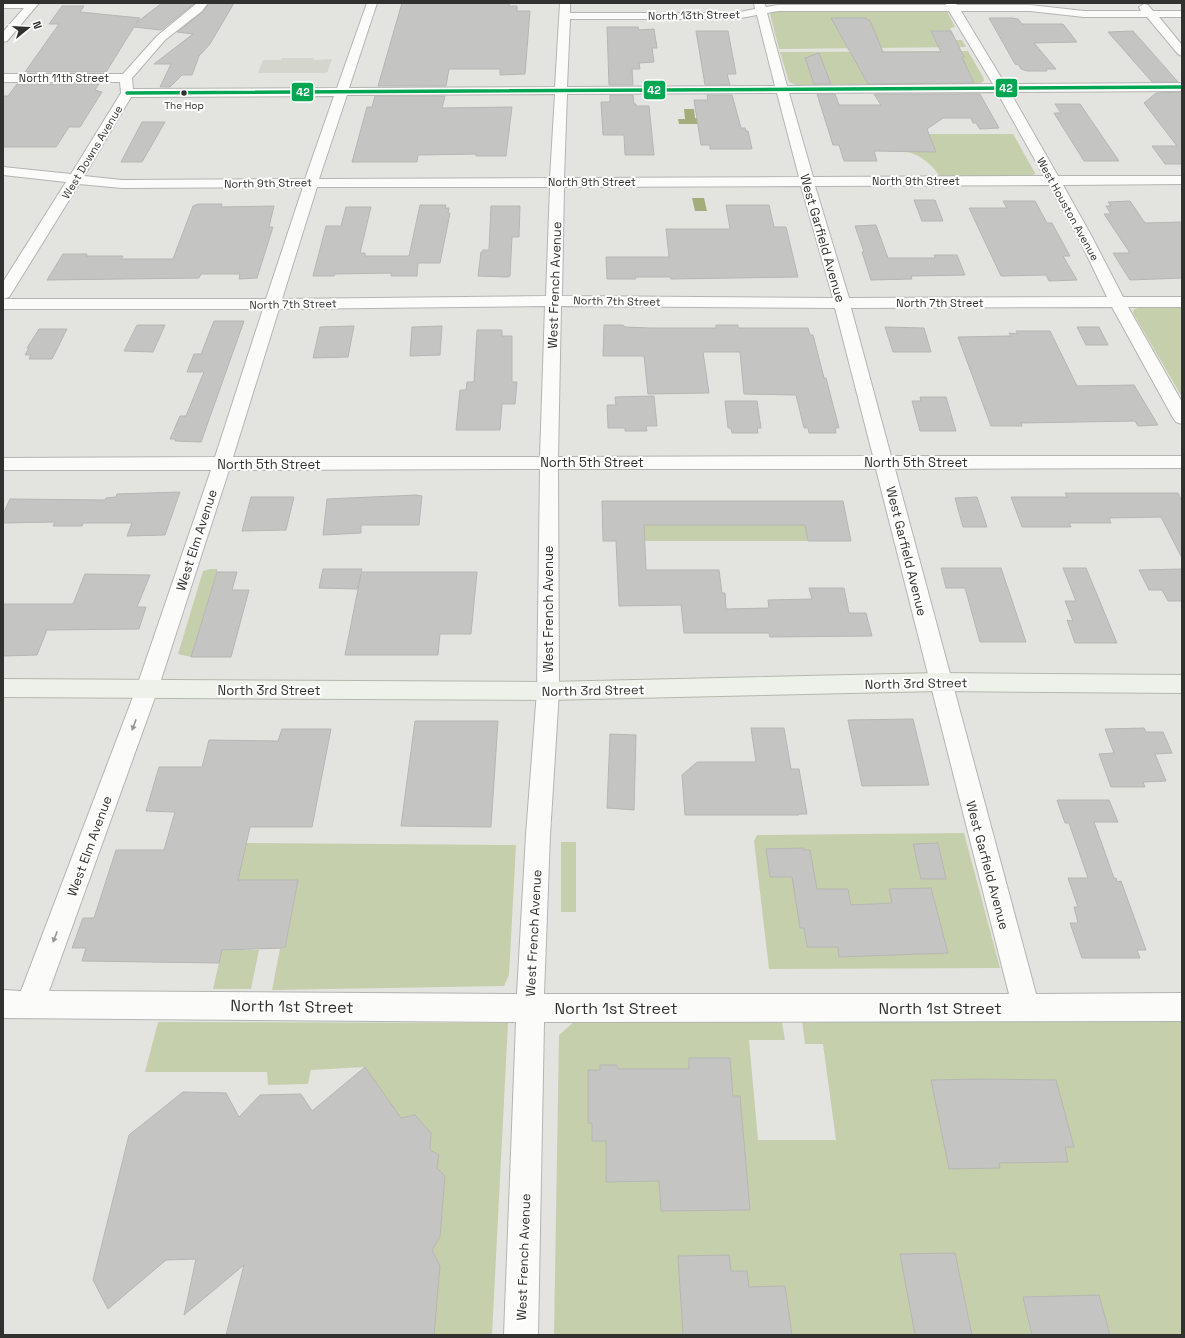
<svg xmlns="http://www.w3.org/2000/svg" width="1185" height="1338" font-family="'Space Grotesk',sans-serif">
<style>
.built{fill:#d4d6cd}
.green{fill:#c6cfab;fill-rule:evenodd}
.water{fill:#a2ad7a}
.building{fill:#c4c4c2;stroke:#b6b7b4}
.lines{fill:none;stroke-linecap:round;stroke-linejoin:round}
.minor-casing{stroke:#b4b4b2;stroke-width:2}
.major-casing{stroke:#b5b8ac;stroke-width:2}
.minor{fill:#fbfbfa;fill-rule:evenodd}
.major{fill:#eef0ea;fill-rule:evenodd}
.bus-1-casing{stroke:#fff;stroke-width:5}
.bus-1{stroke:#00a651;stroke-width:3.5}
.oneway{fill:#969694}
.bus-dot{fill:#31322f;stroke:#fff;stroke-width:1.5}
.labels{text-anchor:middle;stroke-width:4;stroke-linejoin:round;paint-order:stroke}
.far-bus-label{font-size:10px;fill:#31322f;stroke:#fff}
.far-street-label{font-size:11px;fill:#31322f;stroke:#fff}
.street-label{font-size:13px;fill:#31322f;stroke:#fff}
.near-street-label{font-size:16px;fill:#31322f;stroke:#fff}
.line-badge{stroke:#fff;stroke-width:1.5}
.badge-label{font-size:11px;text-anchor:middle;font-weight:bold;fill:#fff}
</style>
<rect width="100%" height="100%" fill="#e3e4e0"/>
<path class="built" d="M282 58H314V60L332 59 327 73H258L263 60H281Z"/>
<path class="green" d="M776 11H947L955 27 950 28 956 40H962L966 47 779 49 770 14Z
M968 51 983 77 984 81 979 84 796 85 789 82 780 52Z
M896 134H1013L1035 173 1033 176H940C932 165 918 152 904 152L900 140Z
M1146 306H1182V397L1133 313 1134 309Z
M638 525H805L808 541H645L644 531H638Z
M210 569H217V572L191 657 178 654 203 571Z
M964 833 1000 968 769 969 754 841 757 835Z
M561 842H576V912H561Z
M246 843 516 845 509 975 504 986 272 990 280 949H285L298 880H248L233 950H259L251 989H213Z
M802 1020H1182V1335H554L559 1035 574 1022H782L785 1040H749L758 1140H836L823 1044H805ZM689 1058 733 1096H740L750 1210 661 1211 659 1181 606 1182V1141H592V1123L588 1122V1070H600L601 1065H617L618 1069H689Z
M158 1022 508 1023 492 1335H430L432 1250 440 1237 445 1176 437 1168 439 1155 430 1150 431 1133 415 1115 401 1118 365 1067 311 1070 308 1084 268 1085 267 1072H145Z"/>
<path class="water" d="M684 109H694L695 118 702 119 703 124H679L678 119H685Z
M692 198H704L707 211H695Z"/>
<path class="building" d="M162 3H195L161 30 134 27 106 72H25L59 24H49L62 6H84L80 12 140 18 136 23Z
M209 3H234L210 44 199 56 192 75H182L170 87H160L171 64H154L193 34 177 32 203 12Z
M402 3H509V6H517V11H530L525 74 500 75V69H449L446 86H378Z
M831 18H866L867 20H870L883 52H941L931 31H951L964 57H962L974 83 868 84Z
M989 18H1013L1018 19 1022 24H1063L1077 42 1034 43 1056 69H1046L1047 71H1027L1021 69 1019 65 1015 64Z
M607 27H638L639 30 654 29 657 48H652L654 62 639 63 640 69H632L633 85H609Z
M696 31H728L736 74H727L730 85H705Z
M1133 31 1178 82H1152L1108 32Z
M819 53 831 84H814L805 58Z
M17 84H99L95 90 102 92 80 127H69L56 147H3V96H8Z
M1182 92V164H1165L1152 146H1177L1144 103 1156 93Z
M817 94H835L839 105H881L874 94H980L999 128 980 129 976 123H973L971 118H943L927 129 936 152 874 151 877 161H844L839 145H833Z
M610 95H633L634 104H636V106H649L654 155H625L624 135H603L601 102H610Z
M707 95H732L741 128H745L746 131H748L752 149H710V145H701L694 100H708Z
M375 96H445L442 108 512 107 506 156H476V154L418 155 417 162H352L367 107H372Z
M1055 104H1080L1119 161H1084L1054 113H1061Z
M142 122H165L142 162H121Z
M914 200H935L943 221H922Z
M1003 201H1035L1047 223H1052L1070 256H1063L1077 280 1049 281 1046 275 1001 276 969 208H1007Z
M1130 201 1145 223 1182 222V278L1130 280 1113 253H1130L1104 214H1111L1106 206H1111L1108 202Z
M198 204H222L221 207 274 206 269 227H273L257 278 239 279 240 274H201L199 278 47 280 63 254H87L86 256H123L121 259H173L193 206Z
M420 205H446L445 208H449L448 213H450L440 263H418L417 276H391V273L335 274 334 276H313L326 226H341L346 207H371L360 253H365V256H409Z
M726 205H769L774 227H786L798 277 671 279 670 277H635L636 279H607L606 257H669L666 229H730Z
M491 206H520L519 237H512L510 276 508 277 478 276 481 252H482L483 250H489Z
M876 225 888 258H935L934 255H957L965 275 911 276 912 279 871 280 862 252H864L855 226Z
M214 321H244L201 442 175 441 176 439H170L180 416H186L204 372H187L194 354H201Z
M137 325H165L153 352 124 351Z
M604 325H623L625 327 650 328H716V325H738V328H808L810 335H813L824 378H826L839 428H835L836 433H809L808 428H804L796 395 744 394 740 352H703L709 393 648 394 644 356H603Z
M354 326 348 357 313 358 320 327Z
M442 326 440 355 410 356 412 327Z
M885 327 924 328 931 352H893Z
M1077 327H1099L1108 345H1086Z
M39 329H67L52 359H29L31 355H25L29 348H27Z
M477 330H502V336H512V382H517L515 404H502L500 430H456L460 390H466L467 382H474Z
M1016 331H1050L1077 386 1134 385 1158 425 1138 426 1135 421 1021 423 1022 426H991L958 337 1011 336 1009 333 1018 334Z
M654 396 657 426H646L647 431H625V428H608L607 405H616L615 397Z
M920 397H946L956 431H920L912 401H921Z
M725 401H757L761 428H757L758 433H732L731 428H728Z
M180 492 165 535 127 536 132 523H83L82 526H53L55 522 3 523V514L10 499 105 500 106 498 116 497 117 494Z
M1065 493H1178L1182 501V558L1161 517 1109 518 1111 523H1069L1071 527H1022L1011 497H1067Z
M416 495 422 496 419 525H361V533L323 535 327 499Z
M251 497H294L286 530 242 531Z
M977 497 987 527H963L955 498Z
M602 501H843L851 541H808L805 525H644L646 570H719L722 593H725L726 609 769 608 768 600 812 599 809 588H844L849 613H866L872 636 770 637 769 633H684L681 605 619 606 616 541H603Z
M941 568H1001L1026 642H980L965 588H946Z
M1063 568H1086L1117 643H1075L1067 620 1073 621 1065 601H1076Z
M323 569H362L361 572H477L471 634H440L438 655H345L361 574 357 589 319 588Z
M1182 569V601H1168L1162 590H1149L1139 570Z
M217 572H237L232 590H249L231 657H191Z
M85 574 150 575 137 607H146L139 629 47 630 37 655 3 656V604H73Z
M913 719 929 785 862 786 848 720Z
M415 721H498L491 827 401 826Z
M751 728H784L791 769H799L807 814H799V815H685L682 775 697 762H756Z
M1144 728 1146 732H1163L1172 753 1155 754 1166 781 1143 782 1145 787H1111L1099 754 1114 753 1105 729Z
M282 729H331L312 827H250L238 880H298L285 948 222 950 219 963 82 961 86 948H72L83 918H94L116 850H164L175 812 146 811 159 767H202L209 740 278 741Z
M610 734 636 735 634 810 607 808Z
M1057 800H1109L1118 822H1094L1114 878H1116L1117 882 1121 881 1146 950H1137L1140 958H1082L1070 923H1078L1074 907H1078L1068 878H1088L1069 823H1065Z
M938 843 946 879H921L913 844Z
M803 848 804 850H810L817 889H848L851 905 892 903 889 889 931 888 948 953 839 957 838 947H807L804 928H800L792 877H770L766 849Z
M689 1058H730L733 1096H740L750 1210 661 1211 659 1181 606 1182V1141H592V1123H588V1070H600V1065H617L618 1069H689Z
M365 1067 401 1118 415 1115 431 1133 430 1150 439 1155 437 1168 445 1176 440 1237 432 1250 440 1266 434 1335H226L244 1265 184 1315 196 1259 166 1260 108 1309 93 1280 129 1135 183 1092 226 1093 239 1117 260 1095 301 1094 312 1111Z
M979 1079 1056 1080 1074 1147H1065L1068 1162 999 1163 1000 1168 949 1169 931 1080Z
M955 1253 972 1335H915L900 1254Z
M729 1255 731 1271H747L749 1287 785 1286 792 1335H683L678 1256Z
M1099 1295 1110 1335H1032L1023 1297Z"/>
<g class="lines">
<g class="minor-casing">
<path id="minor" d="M3 3H39L7 41 3 42V32L24 8H3Z
M197 3H208L202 11 165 40 132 78 133 89 337 88 367 3H377L349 88 555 87 560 3H570V13H735L755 9 754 3H764L766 7 778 5H946L945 3H955L957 5H1030L1084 11H1141L1139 7 1144 4 1148 5 1153 11H1182V17H1159L1182 45V56L1178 54 1147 17H1084L1030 11H961L1005 84 1182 83V91L1010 92 1058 176H1182V184L1063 185 1092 237 1123 297H1182V307H1128L1182 402V424L1176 422 1173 418 1112 307 851 308 891 456H1182V468L895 469 1036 994 1182 993V1021L544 1022 538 1335H504L516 1022 3 1018V990L21 991 136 689 211 470H3V458L215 457 263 309H3V299H266L303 187 122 188 79 184 11 294 9 297 3 299V282L66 182 3 175V167L71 174 121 93 120 82H3V74H123L157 36ZM778 11H949L993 84 787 86 767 13ZM757 15 775 86 567 87 570 19H735ZM997 92 1044 176 813 177 789 93ZM777 93 799 177 564 178 567 94ZM555 94 550 178 319 179 347 95ZM334 96 305 179 122 180 84 176 131 97ZM1049 185 1078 237 1107 297 849 298 815 186ZM801 186 833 298 562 296 564 187ZM317 187H550L546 296 282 299ZM545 306 540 457H233L279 309ZM561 306 835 308 873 456 558 457ZM540 469 537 691 526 835 517 994 49 991 158 689 229 470ZM558 469H876L1009 994H544L550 835 559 691Z"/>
</g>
<g class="major-casing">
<path id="major" d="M940 673 1182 675V693L940 691 548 700 3 697V679L548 682Z"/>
</g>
<use href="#minor" class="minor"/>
<use href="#major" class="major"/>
<g class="bus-1-casing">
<path id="bus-1" d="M127 93 1182 87"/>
</g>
<use href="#bus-1" class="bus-1"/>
</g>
<defs><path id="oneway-solid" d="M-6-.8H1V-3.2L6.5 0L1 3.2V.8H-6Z"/></defs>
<g class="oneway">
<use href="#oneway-solid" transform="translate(134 725) rotate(110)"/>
<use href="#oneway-solid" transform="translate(55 937) rotate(111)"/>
</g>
<circle class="bus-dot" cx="184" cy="93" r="3.5"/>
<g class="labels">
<g class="far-bus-label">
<text x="184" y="109">The Hop</text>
</g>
<g class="far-street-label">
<text transform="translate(694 15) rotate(-1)" y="4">North 13th Street</text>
<text x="64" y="82">North 11th Street</text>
<text transform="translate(92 152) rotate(-59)" y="4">West Downs Avenue</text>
<text x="916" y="185">North 9th Street</text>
<text x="592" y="186">North 9th Street</text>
<text transform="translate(268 183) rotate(-1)" y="4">North 9th Street</text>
<text transform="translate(1068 209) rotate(61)" y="4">West Houston Avenue</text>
<text transform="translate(617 301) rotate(1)" y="4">North 7th Street</text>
<text x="940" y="307">North 7th Street</text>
<text transform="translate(293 304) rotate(-1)" y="4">North 7th Street</text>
</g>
<g class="street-label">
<text transform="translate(823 238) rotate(74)" y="5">West Garfield Avenue</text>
<text transform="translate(554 285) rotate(-88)" y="5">West French Avenue</text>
<text x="592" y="467">North 5th Street</text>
<text x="916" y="467">North 5th Street</text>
<text x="269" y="469">North 5th Street</text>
<text transform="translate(196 540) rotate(-72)" y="5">West Elm Avenue</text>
<text transform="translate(907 551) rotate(76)" y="5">West Garfield Avenue</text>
<text transform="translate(548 609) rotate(-90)" y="5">West French Avenue</text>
<text transform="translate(916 683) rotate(-1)" y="5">North 3rd Street</text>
<text x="269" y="695">North 3rd Street</text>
<text transform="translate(593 690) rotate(-1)" y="5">North 3rd Street</text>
<text transform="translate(89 846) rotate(-70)" y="5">West Elm Avenue</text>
<text transform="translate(988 865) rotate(75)" y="5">West Garfield Avenue</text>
<text transform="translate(533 933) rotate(-87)" y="5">West French Avenue</text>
<text transform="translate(523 1257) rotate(-88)" y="5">West French Avenue</text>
</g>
<g class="near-street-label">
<text transform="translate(292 1006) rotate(1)" y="6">North 1st Street</text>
<text x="616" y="1014">North 1st Street</text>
<text x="940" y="1014">North 1st Street</text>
</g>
</g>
<g class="line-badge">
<rect x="995" y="78" width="23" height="20" rx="4" fill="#00a651"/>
<rect x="643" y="80" width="23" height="20" rx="4" fill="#00a651"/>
<rect x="291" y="82" width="23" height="20" rx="4" fill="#00a651"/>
</g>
<g class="badge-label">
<text x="1006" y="92">42</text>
<text x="654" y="94">42</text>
<text x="303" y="96">42</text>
</g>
<rect width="1185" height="1338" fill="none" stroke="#31322f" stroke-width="8"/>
<g transform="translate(28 28) rotate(72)" stroke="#ffffff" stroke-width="3" paint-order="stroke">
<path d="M0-3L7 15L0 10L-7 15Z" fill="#31322f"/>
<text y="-6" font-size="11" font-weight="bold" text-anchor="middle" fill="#31322f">N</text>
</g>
</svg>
